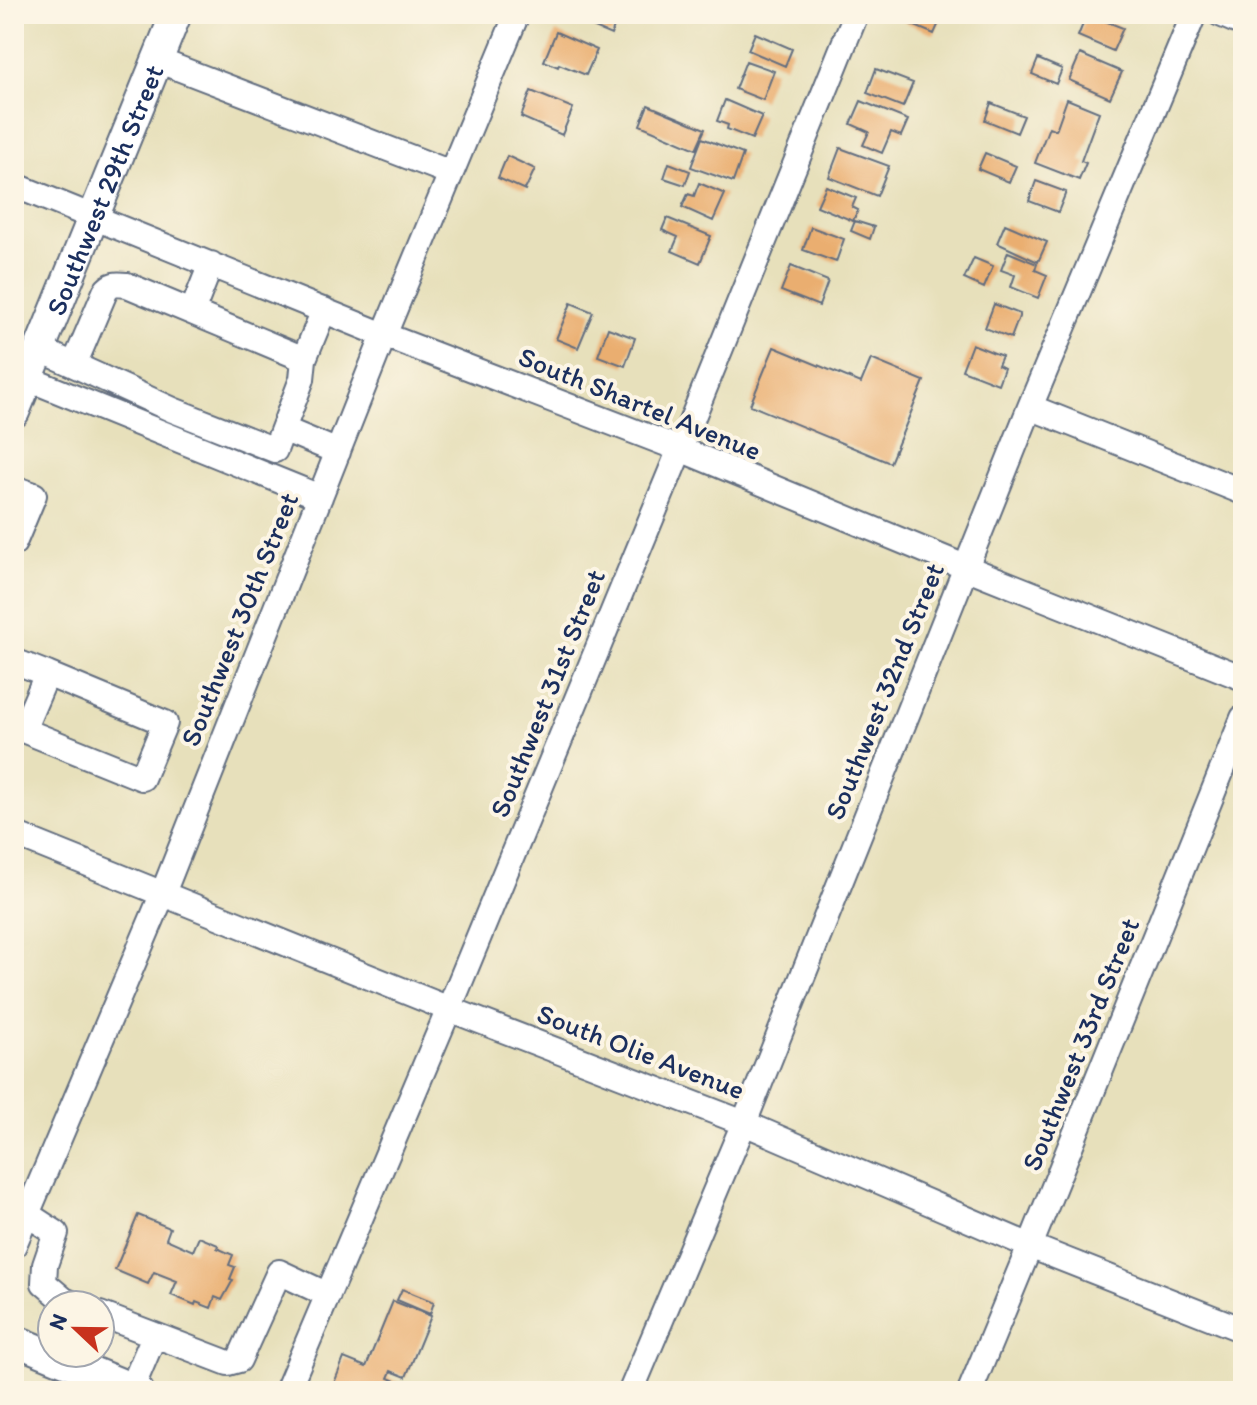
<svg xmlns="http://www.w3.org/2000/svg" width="1257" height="1405" font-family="Itim,sans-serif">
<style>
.building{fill:#eaae6f}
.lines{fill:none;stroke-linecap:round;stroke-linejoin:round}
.minor-casing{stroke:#626d7f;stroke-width:28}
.major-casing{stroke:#626d7f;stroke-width:34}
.minor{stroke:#fff;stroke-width:24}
.major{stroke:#fff;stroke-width:30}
.labels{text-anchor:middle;stroke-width:8;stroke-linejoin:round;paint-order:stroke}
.street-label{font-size:28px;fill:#1b2f5e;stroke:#fcf5e5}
</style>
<rect width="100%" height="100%" fill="#fcf5e5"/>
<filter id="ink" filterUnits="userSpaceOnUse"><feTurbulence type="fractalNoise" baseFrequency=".0125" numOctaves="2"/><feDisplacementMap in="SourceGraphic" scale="16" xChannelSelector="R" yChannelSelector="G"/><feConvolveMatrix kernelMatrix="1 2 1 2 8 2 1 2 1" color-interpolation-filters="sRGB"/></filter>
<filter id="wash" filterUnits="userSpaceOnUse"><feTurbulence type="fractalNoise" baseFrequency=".006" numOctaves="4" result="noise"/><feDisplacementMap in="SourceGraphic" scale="32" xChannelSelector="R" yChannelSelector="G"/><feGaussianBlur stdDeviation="1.8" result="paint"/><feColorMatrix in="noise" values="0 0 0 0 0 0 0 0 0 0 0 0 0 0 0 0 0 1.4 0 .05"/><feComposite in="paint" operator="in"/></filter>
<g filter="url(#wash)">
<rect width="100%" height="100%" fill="#e7e0bb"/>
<g id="blocks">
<path class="building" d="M562 14H619L611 35Z
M900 14H943L934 34 898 19Z
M1087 14 1123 28 1113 51 1078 36Z
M556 32 597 50 586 75 559 64 558 67 544 61Z
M755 33 792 49 785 66 748 50Z
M1080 54 1122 72 1110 98 1069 80Z
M1038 59 1062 69 1056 84 1032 74Z
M746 61 774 71 763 100 735 89Z
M876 69 913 83 903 107 867 93Z
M531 91 573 108 562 135 521 117Z
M1067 99 1099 112 1081 161 1086 163 1079 180 1035 163 1049 127 1056 130Z
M725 100 762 116 752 139 727 129 728 125 717 121Z
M861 101 908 120 901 136 891 132 882 153 863 145 869 132 851 124Z
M991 103 1024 116 1017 133 985 120Z
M648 105 705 129 696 149 640 125Z
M702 138 743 154 733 182 691 167Z
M840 148 889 166 877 196 829 177Z
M985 153 1016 166 1009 182 978 169Z
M507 156 535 169 525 190 498 178Z
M669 163 690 171 685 185 664 178Z
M1036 181 1066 192 1058 212 1029 201Z
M699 183 725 194 713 221 682 207 688 194 694 196Z
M826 186 856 198 852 207 858 210 853 221 817 206Z
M667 218 711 236 700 263 672 251 678 237 662 230Z
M855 221 874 227 870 239 851 231Z
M1005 224 1047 242 1038 262 997 243Z
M811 227 844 239 836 262 803 250Z
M1008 252 1037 264 1035 270 1047 275 1038 298 1011 287 1015 275 1001 270Z
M974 258 993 266 984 288 964 279Z
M791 266 828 281 819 306 781 291Z
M571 303 593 312 578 348 556 339Z
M994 304 1020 314 1011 338 985 328Z
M608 328 635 338 625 366 598 356Z
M972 344 1002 356 998 365 1004 368 998 384 962 370Z
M774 347 861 383 871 359 924 381 890 463 750 405Z
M138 1215 170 1228 166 1239 193 1251 199 1237 218 1245 217 1248 233 1255 229 1265 235 1267 230 1279 233 1280 222 1300 215 1297 211 1308 196 1302 195 1305 171 1295 177 1281 154 1272 148 1284 115 1270Z
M402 1289 434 1302 430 1314 397 1300Z
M393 1301 431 1316 406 1377 391 1371 388 1378 413 1388 412 1391H331L344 1358 366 1367Z"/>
</g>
</g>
<g filter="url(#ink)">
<use href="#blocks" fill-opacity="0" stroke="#626d7f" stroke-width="2"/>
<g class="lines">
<g class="minor-casing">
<path id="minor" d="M1220 14 1243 24
M157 60 451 173
M14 185 384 335 680 449 965 567 1243 678
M192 312 211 264
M39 349 173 410 275 450 302 379 304 359 324 310
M74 365 105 292C111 283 117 284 127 285L304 359
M14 373 320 497
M1030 407 1243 492
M283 429 338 452
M14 488 34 495 14 543
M14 661 47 674 23 730 14 727
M23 730 142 778 165 723 47 674
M14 834 449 1009 744 1123 1030 1246 1243 1330
M27 1214 56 1233 45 1265 44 1283 64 1300 76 1305
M14 1245 163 893 384 335 517 14
M100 1314 228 1363 239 1360 279 1272 328 1295
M132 1388 154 1336
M287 1391 449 1009 680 449 856 14
M631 1391 744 1123 1030 407 1194 14
M970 1391 1030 1246 1243 718"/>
</g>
<g class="major-casing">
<g id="major">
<path id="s1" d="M14 412 176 14"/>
<path d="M14 1340 138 1391"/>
</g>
</g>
<use href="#minor" class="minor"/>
<use href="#major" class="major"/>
</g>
</g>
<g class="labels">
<g class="street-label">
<text dy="10" stroke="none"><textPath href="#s1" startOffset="240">Southwest 29th Street</textPath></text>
<text transform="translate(640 403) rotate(22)" y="10">South Shartel Avenue</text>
<text transform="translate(239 619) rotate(-68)" y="10">Southwest 30th Street</text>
<text transform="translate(884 691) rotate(-68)" y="10">Southwest 32nd Street</text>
<text transform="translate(547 693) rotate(-68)" y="10">Southwest 31st Street</text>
<text transform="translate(1080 1044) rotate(-68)" y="10">Southwest 33rd Street</text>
<text transform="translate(641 1051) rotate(21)" y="10">South Olie Avenue</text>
</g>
</g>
<rect width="1257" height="1405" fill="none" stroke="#fcf5e5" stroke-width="48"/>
<g transform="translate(76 1329) rotate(292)"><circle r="38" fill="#fcf5e5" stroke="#a2a6af" stroke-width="2"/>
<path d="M0-6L14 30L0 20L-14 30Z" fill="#c8321e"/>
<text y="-12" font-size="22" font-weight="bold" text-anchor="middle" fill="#1b2f5e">N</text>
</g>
</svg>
